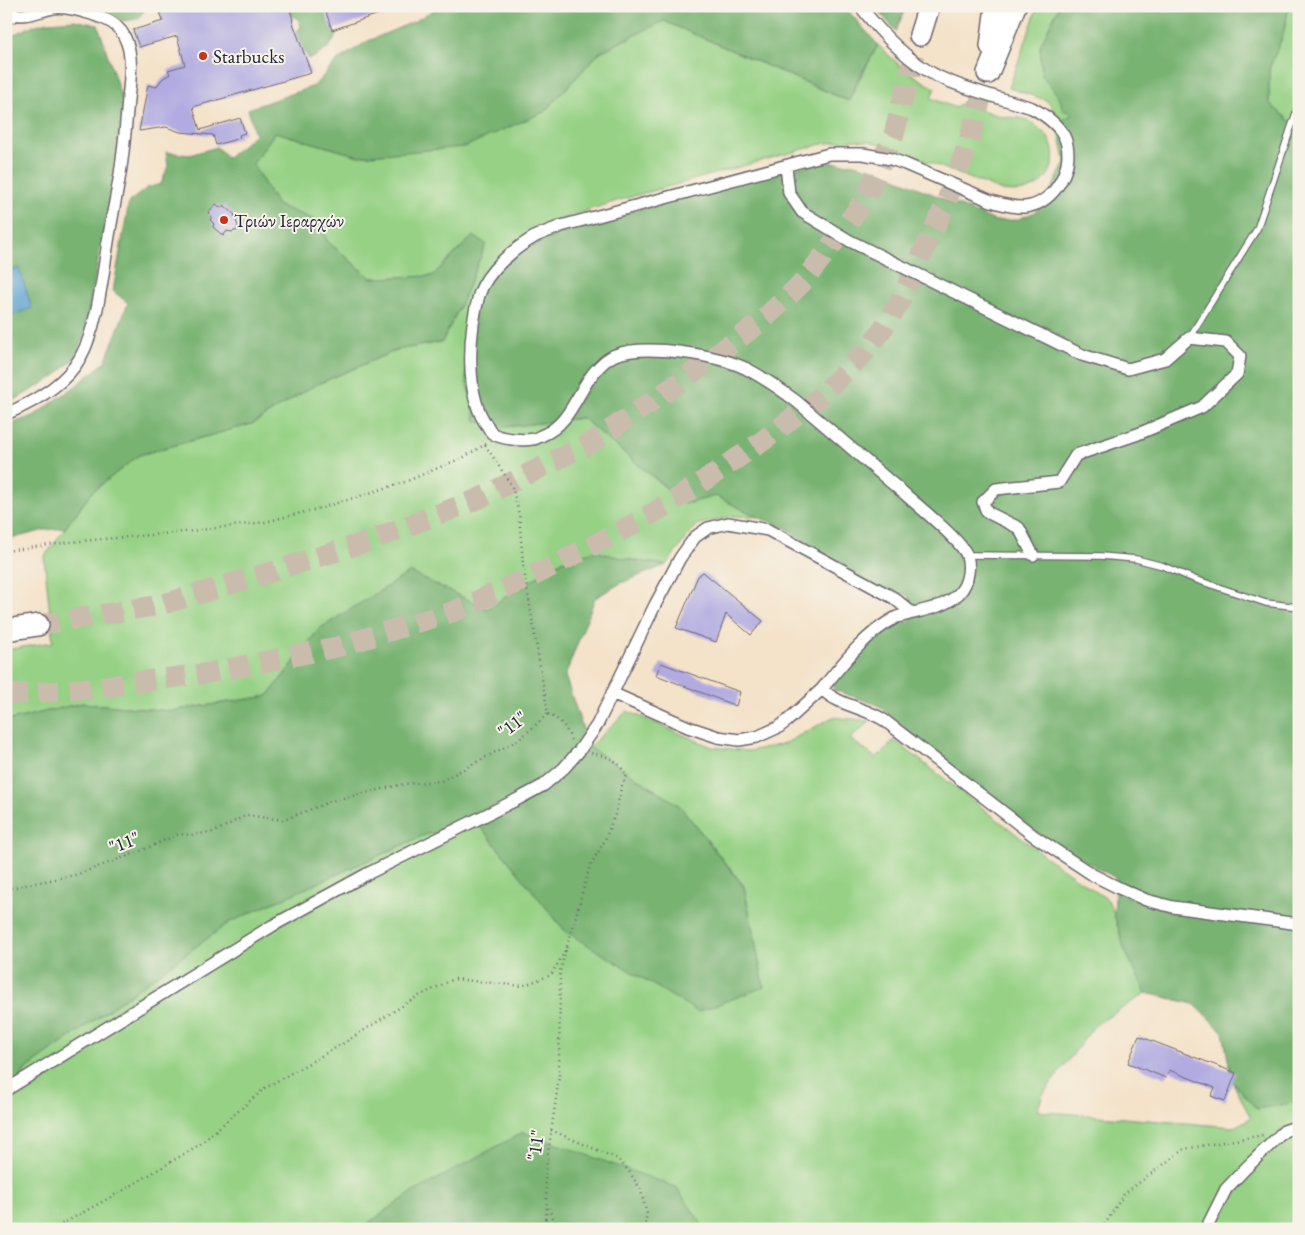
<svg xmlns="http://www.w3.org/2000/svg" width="1305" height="1235" font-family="'EB Garamond',serif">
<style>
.green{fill:#96d185;stroke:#5c7a60}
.forest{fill:#78b372;stroke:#4d6a56}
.water{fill:#5ba3d1;stroke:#3e6286}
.building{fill:#b1abe1}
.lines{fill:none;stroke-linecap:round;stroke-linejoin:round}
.highway-tunnel{stroke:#cabcad;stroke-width:21;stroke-dasharray:21 11;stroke-linecap:butt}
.lane-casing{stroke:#6c656d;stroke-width:8}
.street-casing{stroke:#6c656d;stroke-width:14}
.highway-casing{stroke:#6c656d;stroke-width:24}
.path{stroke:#6c656d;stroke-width:2.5;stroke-dasharray:1 4;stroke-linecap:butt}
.lane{stroke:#fff;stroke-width:5.5}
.street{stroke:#fff;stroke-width:11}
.highway{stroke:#fff;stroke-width:21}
.poi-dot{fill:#c8321e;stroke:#f7f3e8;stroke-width:2}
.labels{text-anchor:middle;stroke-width:4;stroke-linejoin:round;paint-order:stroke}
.poi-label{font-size:19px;fill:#22223b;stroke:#f7f3e8;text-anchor:start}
.street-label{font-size:19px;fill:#22223b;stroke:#f7f3e8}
</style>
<rect width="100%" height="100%" fill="#f7f3e8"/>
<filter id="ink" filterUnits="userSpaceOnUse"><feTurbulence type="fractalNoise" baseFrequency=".02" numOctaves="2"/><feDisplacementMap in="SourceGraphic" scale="10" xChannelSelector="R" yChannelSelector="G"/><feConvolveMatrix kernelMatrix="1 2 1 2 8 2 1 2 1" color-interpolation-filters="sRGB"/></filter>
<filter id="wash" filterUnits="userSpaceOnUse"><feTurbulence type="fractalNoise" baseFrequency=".0096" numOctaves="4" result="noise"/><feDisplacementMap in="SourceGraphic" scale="20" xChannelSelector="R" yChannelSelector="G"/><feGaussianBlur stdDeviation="1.12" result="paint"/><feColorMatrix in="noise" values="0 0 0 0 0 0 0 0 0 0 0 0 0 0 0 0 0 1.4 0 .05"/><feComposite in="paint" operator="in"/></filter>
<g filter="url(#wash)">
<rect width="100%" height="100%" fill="#f4e2c9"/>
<path class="green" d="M1038 6H1059L1040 46 1042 75 1071 103 1073 114 1058 123 1055 119 1059 116 1046 100 1009 88Z
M1289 6H1299V129L1269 103V69L1283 35Z
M664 21 848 101 878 45C896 63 912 76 935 88L931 98 956 108 958 105 964 103C977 108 991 114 1004 117 1009 118 1014 117 1019 118 1027 119 1034 124 1040 129 1061 146 1057 177 1032 188 1022 193 1013 192 1002 191L891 147 869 141 850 140 822 144 620 200 545 224 507 251 480 281 467 325 466 380 505 427 582 418 678 498 716 496 758 517 733 516 696 525 666 565 631 560 562 561 487 609 410 573 319 629 268 696 170 711 82 703 6 721V650L53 642 44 557 92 492 139 455 252 424 313 386 397 350 442 342 459 308 486 244 473 236 432 276 371 278 327 241 320 222 277 205 252 164 275 132 359 156 544 112 600 52Z
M627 711 712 747 749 751 784 744 833 717 870 721 850 739 876 758 894 740 1046 857 1108 900 1114 914 1125 951 1146 993 1094 1026 1043 1094 1037 1111 1234 1127 1251 1118 1232 1081 1257 1109 1299 1102V1229H705L676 1187 410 1194 360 1229H6V1109L25 1070 230 922 427 834 480 826 566 932 764 986 744 886 680 806 589 747Z"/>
<path class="forest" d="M89 6H145V9L138 19 122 21 104 9Z
M290 6H322L331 31 338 34C328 49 326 52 309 59L305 52 297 32 301 26 299 20 292 15Z
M441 6H844L878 45 858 80 849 101 664 21 600 52 544 112 464 147 359 156 275 132 253 164 277 205 320 222 327 241 371 278 432 276 473 236 486 244 459 308 442 342 397 350 313 386 252 424 139 455 92 492 65 528 45 530 6 540V426L35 415 77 385 105 362 128 303 113 291 129 202 147 188 161 184 168 166 166 152 189 155 217 147 227 158 255 135 248 109 314 86 338 60 368 41 413 22Z
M875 6H906L896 31 878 10Z
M1059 6H1289L1283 35 1269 69V103L1299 129V1102L1257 1109 1232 1081 1223 1032 1194 1004 1146 993 1125 951 1114 914 1116 878 1050 842 944 762 878 705 834 690 830 678 886 628 908 621 915 616 908 595 875 587 831 566 806 542 786 528 758 517 716 496 686 504 582 418 505 427 476 421 466 380 467 325 480 281 541 239 636 210 820 162 854 164 877 170 995 221 1016 220 1033 213 1045 203 1065 162 1058 123 1073 114 1063 110 1059 97 1042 75 1040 46Z
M74 20 98 25 124 106 112 188 84 335 75 358 54 377 6 405V38L32 26 48 22Z
M593 551 631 560 666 565 621 583 595 598 565 676 589 747 680 806 744 887 764 987 698 1012 566 932 480 826 427 834 230 922 25 1070 6 1109V721L82 703 171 711 268 696 319 629 410 572 487 609 562 561Z
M523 1132 676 1187 705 1229H360L410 1194Z"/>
<path class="water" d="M19 268 32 308 6 317V272Z"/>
<g id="blocks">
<path class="building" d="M158 6H289L293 20H292L311 73 193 107 200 130 240 118 245 133 239 135 240 138 216 145 213 135 180 132 166 127 139 131 148 85 156 87 162 79 170 74 168 70 185 65 177 36 139 47 133 30 163 21Z
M324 6H395L396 8 332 30Z
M216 204 221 208 224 205 235 215 234 216 237 219 236 221 238 225 237 230 232 232 227 231 223 236 213 227 214 224 210 220 212 217 208 213Z
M703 572 763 621 751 635 726 614 716 642 676 628 698 576Z
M661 663 740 692 736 706 656 675Z
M1139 1036 1236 1073 1225 1101 1211 1096 1215 1088 1169 1070 1166 1078 1128 1063Z"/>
</g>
</g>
<g filter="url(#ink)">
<use href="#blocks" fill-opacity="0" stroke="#6c656d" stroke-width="1"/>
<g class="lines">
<path class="highway-tunnel" d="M38 625 160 605 261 575 366 542 478 499 594 441 680 382 763 320 801 284 828 250 866 198 894 134 920 35
M6 695 84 689 209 673 337 647 455 611 535 575 636 523 678 498 760 443 819 398 866 351 882 330 898 305 944 208 968 145 988 73"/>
<g class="lane-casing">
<path id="lane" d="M6 22 18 17
M1189 338 1257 229 1299 104
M967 555 1101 556 1136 559 1163 566 1194 579 1266 603 1299 607"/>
</g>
<g class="street-casing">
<path id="street" d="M860 6C881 33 906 60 937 76 966 90 1001 98 1032 108 1045 115 1057 123 1064 136 1077 163 1056 204 1025 207 1013 208 1002 204 991 201L905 164 891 159 863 154H829L561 226C553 230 544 232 536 236 515 248 487 270 479 295 469 331 464 396 488 427 489 429 490 431 492 433 500 439 524 441 533 439 536 439 540 436 543 435 574 422 578 384 603 363 606 360 611 357 615 355 645 343 716 355 745 368 763 377 780 389 796 401 833 432 869 464 906 495 918 506 963 542 967 556 971 570 967 588 955 597 941 608 923 610 906 615 902 616 898 616 895 618 865 634 843 663 822 689 839 706 864 707 884 720L1034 836 1093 875 1119 888 1146 900 1173 907 1299 924
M6 11C23 20 37 11 53 8 67 5 108 17 117 27 124 33 127 41 129 50 132 66 130 83 128 99 126 124 124 149 120 174 117 193 113 211 110 230 103 268 99 325 80 358 65 385 34 402 6 414
M786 166 789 193 802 212 850 241 1082 355 1128 369 1165 359 1189 338 1226 342 1240 356 1237 374 1202 407 1138 434 1076 455 1059 482 996 489 983 502 987 512 1019 528 1033 555
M612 693 688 727 718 737 739 740 757 737 779 727 787 721 822 689
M6 1090 272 926 367 874 520 798 544 785 564 768 579 751 597 725 655 605 680 558 695 537 708 528 728 523 768 530 894 598 912 613
M1206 1229 1226 1189 1245 1169 1284 1131 1299 1126"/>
</g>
<g class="highway-casing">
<path id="highway" d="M920 35 929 6
M991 46 996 6
M988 73 1015 6
M6 630 38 625"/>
</g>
<path class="path" d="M485 445 512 486 519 514 523 564 548 714
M6 551 70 542 184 532 265 522 321 508 405 482 464 457 486 444
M548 714C560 719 567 728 571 740
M6 889 75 875 136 853 179 834 190 835 214 832 247 815 283 820 335 800 404 784 441 781 520 739 542 719 548 714
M551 1130 618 1159 628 1170 640 1188 647 1214 644 1229
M548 1208 557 1225 558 1229
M53 1229 129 1187 199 1145 265 1088 344 1043 413 999 454 979 522 986 551 975 568 946
M544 1229 547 1207 545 1175 559 1077 560 971 590 866 604 842 616 812 621 788 627 775C615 758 610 757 591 753
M1102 1229 1124 1194 1184 1149 1263 1135"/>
<use href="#lane" class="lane"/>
<use href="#street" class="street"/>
<use href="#highway" class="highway"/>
</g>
</g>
<g class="poi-dot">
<circle cx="203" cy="56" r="5"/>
<circle cx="224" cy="220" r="5"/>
</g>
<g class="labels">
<g class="poi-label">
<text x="213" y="63">Starbucks</text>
<text x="234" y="227">Τριών Ιεραρχών</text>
</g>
<g class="street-label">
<text transform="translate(512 724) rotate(-37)" y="7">"11"</text>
<text transform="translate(124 842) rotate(-21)" y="7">"11"</text>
<text transform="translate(535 1145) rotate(-82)" y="7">"11"</text>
</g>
</g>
<rect width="1305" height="1235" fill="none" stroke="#f7f3e8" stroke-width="25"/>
</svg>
